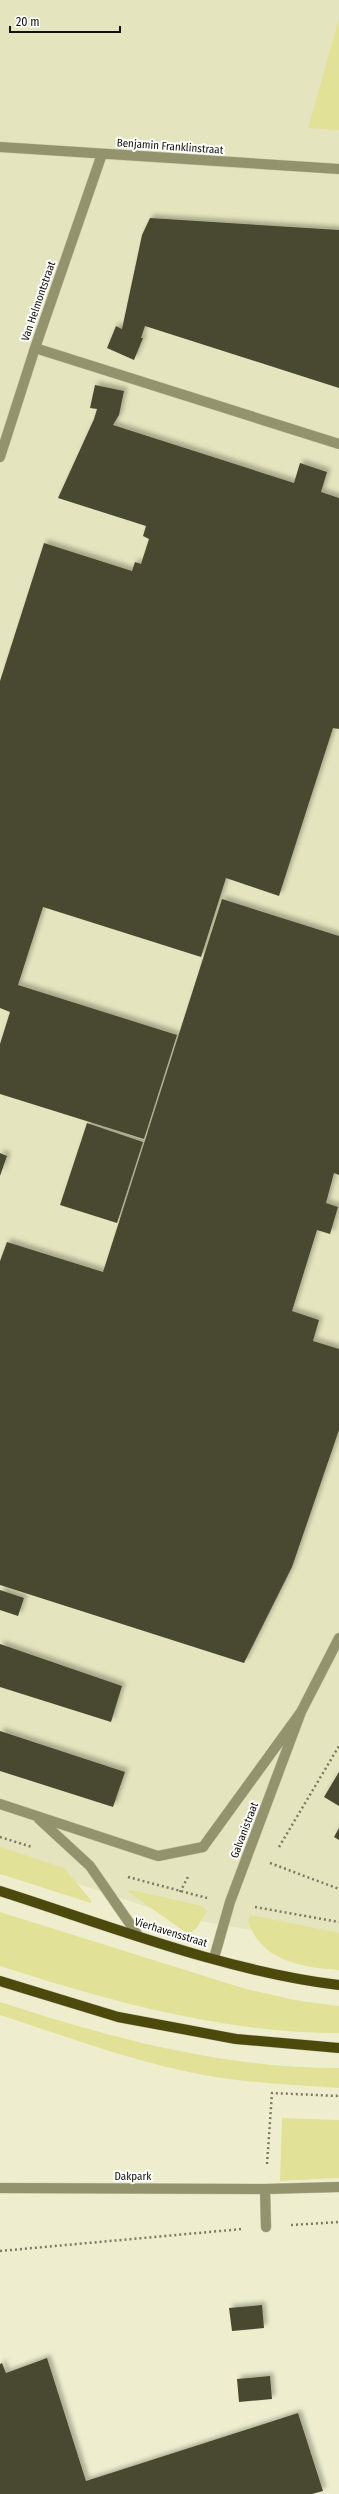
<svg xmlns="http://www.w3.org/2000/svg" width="339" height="2494" font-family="'Fira Sans Condensed',sans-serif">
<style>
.built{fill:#e4e4be}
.green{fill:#e2e198}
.building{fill:#4a4a30;filter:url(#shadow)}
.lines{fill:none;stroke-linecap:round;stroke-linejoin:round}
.minor-casing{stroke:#cbcbaf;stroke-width:11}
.major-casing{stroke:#cbcbaf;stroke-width:11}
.path{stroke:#7a7a66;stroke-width:2.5;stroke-dasharray:2 3;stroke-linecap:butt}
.minor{stroke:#93936e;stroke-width:10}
.major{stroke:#4c490d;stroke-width:10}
.labels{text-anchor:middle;stroke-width:4;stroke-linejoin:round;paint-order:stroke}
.street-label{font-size:11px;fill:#121207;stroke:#fff}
</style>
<defs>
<filter id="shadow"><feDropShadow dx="3.5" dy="-3.5" stdDeviation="2" flood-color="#0004"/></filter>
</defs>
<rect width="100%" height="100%" fill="#eeeecf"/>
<path class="built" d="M0 0H339V1946L178 1917 0 1858Z"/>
<path class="green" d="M339 19V130L308 128Z
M0 1847 64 1868 91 1900V1903L0 1874Z
M131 1890 202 1906 207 1911 196 1929 188 1934 127 1891Z
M0 1912 246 1989 300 2001 339 2006V2033C223 2033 109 2001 0 1966Z
M251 1915 339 1933V1970C301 1967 260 1961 248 1920Z
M0 2002C110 2038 223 2068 339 2068V2088C294 2085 248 2083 203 2075 135 2062 67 2037 0 2015Z
M282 2118 339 2120V2178L280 2181Z"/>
<path class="building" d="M150 218 339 230V388L145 326 141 338H143L134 360 107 348 116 326 122 329 142 235Z
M95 385 124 391 119 415 113 425 294 483 300 463 327 472 321 492 339 498V729L333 728 279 896 226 878 201 957 43 907 18 985 177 1035 144 1139 0 1094V1044L10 1012 0 1008V681L44 543 132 571 135 562 141 564 149 539 143 536 146 526 58 498 94 419 97 409 90 408Z
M222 899 339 936V1175L334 1173 326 1203 338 1207 330 1234 317 1230 292 1311 319 1320 313 1341 339 1349V1430L292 1567 244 1663 0 1585V1261L7 1242 103 1272Z
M87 1123 143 1142 117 1223 60 1205Z
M0 1153 7 1156 0 1176Z
M0 1590 24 1598 18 1616 0 1610Z
M0 1644 122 1686 111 1722 0 1687Z
M0 1731 125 1772 113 1807 0 1771Z
M339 1772V1806L324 1797Z
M339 1828V1840L334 1837Z
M262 2305 264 2328 232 2331 229 2308Z
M47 2358 86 2481 298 2413 323 2491 312 2494H0V2364L2 2363 6 2373Z
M270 2376 272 2399 239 2402 237 2379Z"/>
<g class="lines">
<g class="minor-casing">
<path id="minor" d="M0 147 339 169
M35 348 339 444
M0 457 35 348 102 154
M0 1804 158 1856 203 1847 301 1712
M39 1819 90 1866 137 1934
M214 1958 230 1902 301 1712 339 1638
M0 2188 265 2189 339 2187
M265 2189 266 2227"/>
</g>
<g class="major-casing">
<path id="major" d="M0 1891C110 1926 224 1971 339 1985
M0 1981 118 2017 236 2039 339 2048"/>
</g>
<path class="path" d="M0 1837 32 1847
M279 1847 339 1746
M270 1863 339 1889
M128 1877 207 1898
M180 1892 189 1875
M255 1907 339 1922
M267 2164 272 2093 339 2096
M291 2225 339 2222
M0 2251 242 2229"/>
<use href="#minor" class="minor"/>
<use href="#major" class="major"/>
</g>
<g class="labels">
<g class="street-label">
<text transform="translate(170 146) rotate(4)" y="4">Benjamin Franklinstraat</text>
<text transform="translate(38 301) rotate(-71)" y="4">Van Helmontstraat</text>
<text transform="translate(244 1830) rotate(-69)" y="4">Galvanistraat</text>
<text transform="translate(171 1932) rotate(17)" y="4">Vierhavensstraat</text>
<text x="133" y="2180">Dakpark</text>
</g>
</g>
<path d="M10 26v6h110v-6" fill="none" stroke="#121207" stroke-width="2"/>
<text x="16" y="26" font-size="12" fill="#121207" stroke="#ffffff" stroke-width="3" paint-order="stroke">20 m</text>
</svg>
